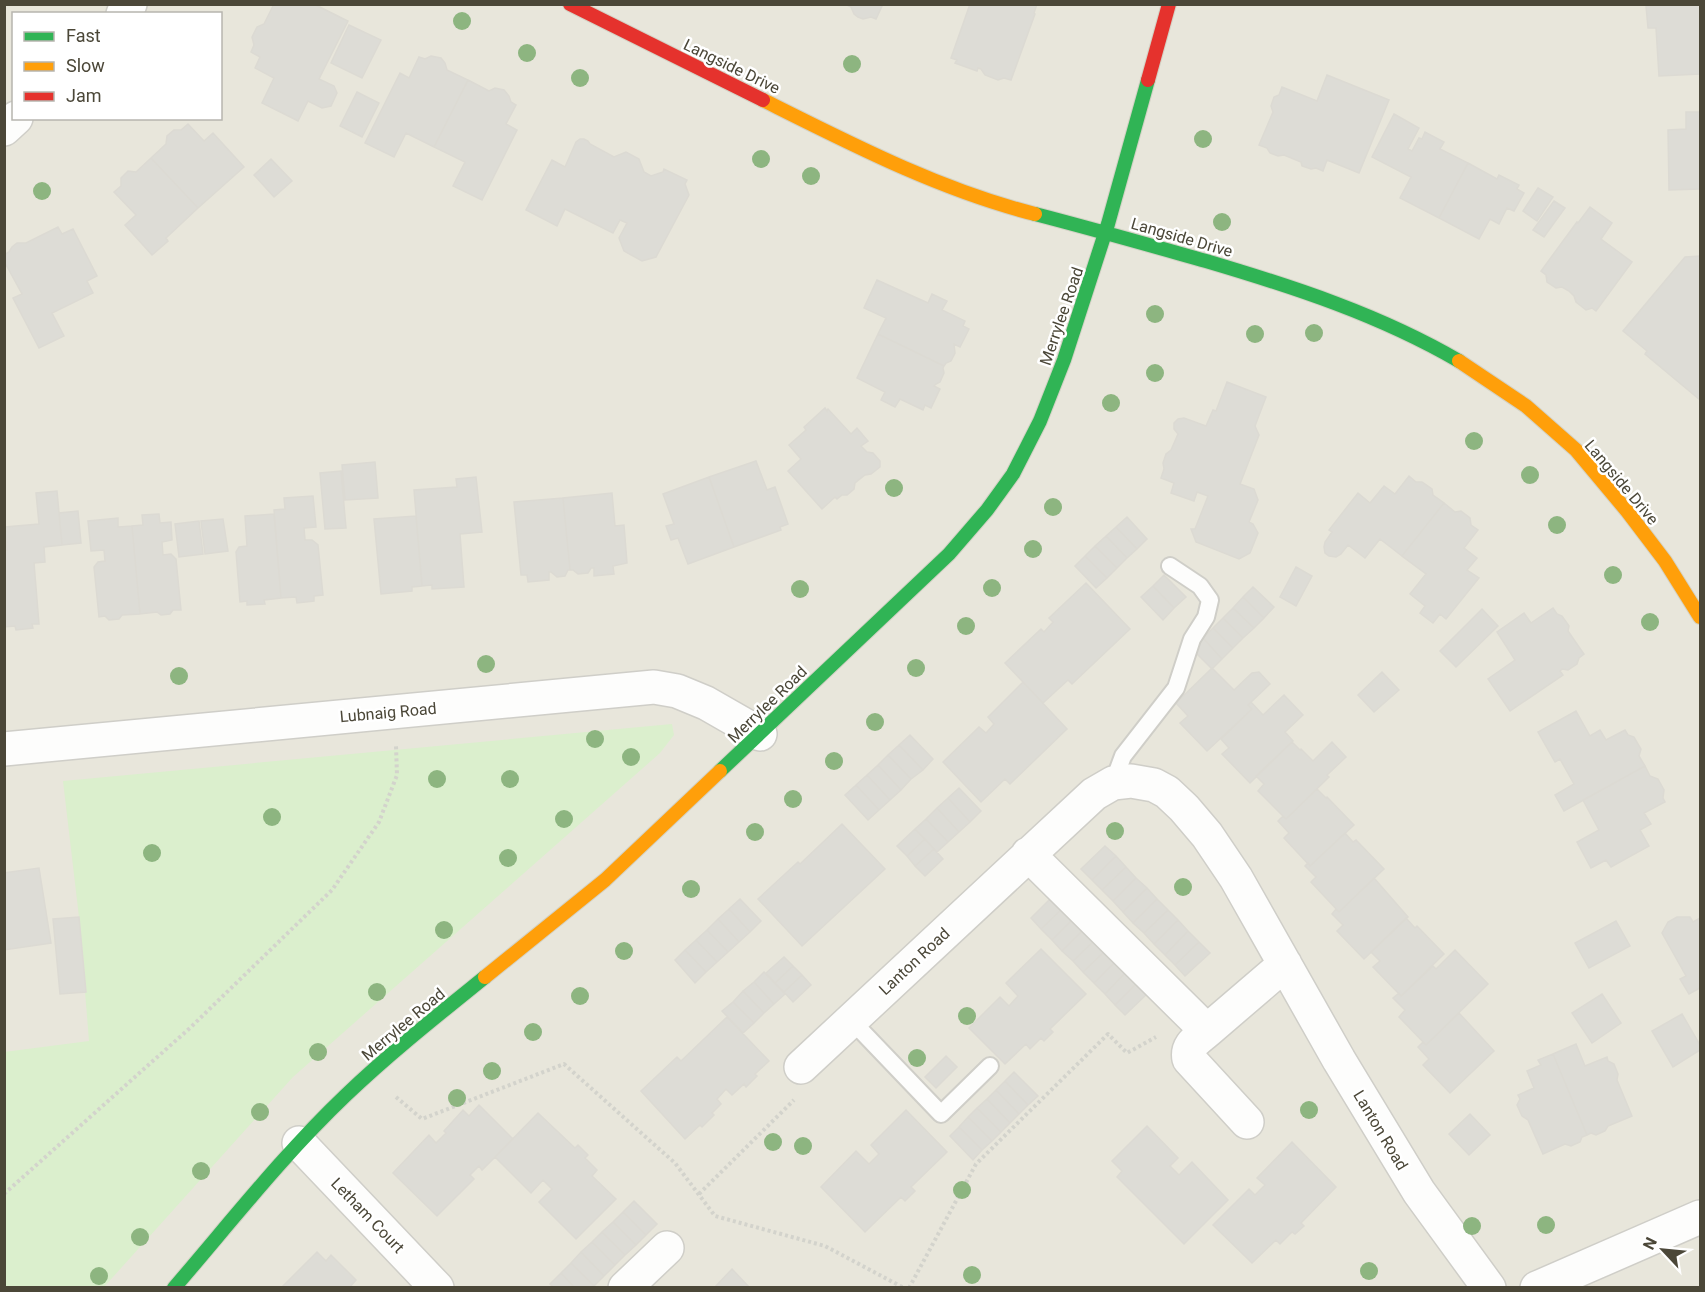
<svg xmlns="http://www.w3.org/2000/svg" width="1705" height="1292" font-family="Roboto,sans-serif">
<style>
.residential{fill:#e8e6db;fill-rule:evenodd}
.green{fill:#dbefcd}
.building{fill:#dddcd6;stroke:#dcdad3;stroke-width:1.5}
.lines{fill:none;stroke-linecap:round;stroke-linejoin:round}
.lane-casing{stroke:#cfcec8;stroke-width:20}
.street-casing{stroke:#cfcec8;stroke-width:36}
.fast-casing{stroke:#d3d2c5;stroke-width:16}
.slow-casing{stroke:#d3d2c5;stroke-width:16}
.jam-casing{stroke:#d3d2c5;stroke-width:16}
.path{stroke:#d3d3cc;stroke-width:4;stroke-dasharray:3 3;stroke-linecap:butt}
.lane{stroke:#fdfdfc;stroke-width:16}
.street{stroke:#fdfdfc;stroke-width:33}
.fast{stroke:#30b455;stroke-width:14}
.slow{stroke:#ff9f0a;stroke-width:14}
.jam{stroke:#e5322d;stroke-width:14}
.tree{fill:#8db580}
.labels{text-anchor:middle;stroke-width:5;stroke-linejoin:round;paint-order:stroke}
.street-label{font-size:16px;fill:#4b4738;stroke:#fff}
</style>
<rect width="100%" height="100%" fill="#f3f3ee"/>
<path class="residential" d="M5 5H1700V1287H5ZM14 14H220V118H14Z"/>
<path class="green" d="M672 724 674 735 660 753 293 1077 104 1287H5L4 1052 89 1041 79 917 63 781Z"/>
<path class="building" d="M274 4H314L348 21 319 79 334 86 337 93 331 106 322 108 308 101 298 121 262 103 274 78 255 68 260 57 251 52 254 45 252 37 257 27 264 24Z
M845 4H883L876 19 871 17 863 19 858 17 854 14 851 7Z
M970 4H1037L1034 13 1035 14 1011 80 1004 78 998 80 985 75 981 69 978 68 977 71 955 63 957 60 951 58Z
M1700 4V74L1659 76 1656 28H1648L1646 6Z
M349 25 381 40 362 78 331 63Z
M431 56 441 58 445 63 447 70 468 80 434 147 406 133 394 157 365 143 400 73 409 78 419 57 425 59Z
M1327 75 1389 100 1359 173 1327 160 1323 171 1316 168 1311 169 1302 166 1301 162 1284 155 1278 156 1270 153 1267 148 1259 145 1273 112 1271 106 1274 97 1279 95 1282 87 1317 101Z
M468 80 489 91 495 88 504 90 509 96 511 102 516 105 506 124 517 130 482 200 453 186 465 162 434 147Z
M357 92 379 103 362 137 340 126Z
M1686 112H1700V189L1669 190 1668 130 1686 129Z
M1394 114 1419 128 1408 149 1412 151 1419 138 1422 139 1425 132 1444 142 1440 149 1468 163 1439 218 1400 198 1411 177 1372 157Z
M188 124 204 141 213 133 244 167 198 208 151 158 166 144 167 136 174 130H181Z
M580 139H584L588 141 590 144 614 157 626 152 639 159 644 172 651 176 663 172 664 169 687 180 685 184 689 195 656 257 642 261 624 251 619 238 627 223 620 220 613 233 565 209 557 226 526 210 552 160 565 167 576 142Z
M151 158 198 208 166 238 168 241 152 255 125 225 136 215 114 192 121 186V178L128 171 136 172Z
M271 159 292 181 274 197 254 175Z
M1468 163 1497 179 1499 175 1519 185 1517 189 1524 193 1514 211 1507 208 1499 224 1490 219 1479 239 1439 218Z
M1538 188 1553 197 1537 221 1523 211Z
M1554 201 1565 208 1544 237 1533 230Z
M1590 207 1612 223 1601 239 1632 262 1596 311 1592 308 1586 310 1576 302 1574 296 1569 291 1562 287 1556 288 1547 282 1546 275 1541 271 1577 222 1578 223Z
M58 227 62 234 73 229 97 276 87 281 93 293 52 313 64 336 39 348 13 298 22 294 4 261V255L9 252 12 247 17 243H26Z
M1700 256V400L1645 354 1647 351 1623 331 1685 257Z
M877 280 928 303 932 294 947 301 942 310 965 321 963 326 969 329 960 347 954 344 955 353 951 361 946 363 944 366 878 334 886 318 864 308Z
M878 334 944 366 943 368 944 373 940 382 936 384 934 386 940 389 931 408 925 405 923 410 900 399 895 407 881 400 885 392 857 378Z
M1227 382 1266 397 1255 426 1259 435 1240 484 1254 489 1258 500 1249 522 1253 524 1258 533 1250 553 1239 559 1196 542 1191 529H1195L1208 496 1197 492 1194 501 1171 493 1174 483 1161 478 1164 469 1163 463 1166 454 1171 450 1178 434 1174 429V423L1178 419 1184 418 1206 426 1213 410 1216 411Z
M825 408 827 411 828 409 851 434 857 428 868 441 861 446 867 452 873 453 880 461V467L871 474 865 475 855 483 854 489 847 495H842L837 499 835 497 822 509 788 471 801 459 789 445 806 430 804 427Z
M756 461 767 490 775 487 788 524 780 527 781 530 734 547 709 477Z
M375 462 378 498 345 500 342 465Z
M341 471 346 528 325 529 320 473Z
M1409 476 1416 482H1422L1432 489 1433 495 1444 503 1402 556 1380 539 1365 558 1348 545 1341 554 1336 557 1329 556 1325 553 1324 547 1325 542 1332 532 1329 530 1358 493 1370 503 1384 486 1395 494Z
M476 477 482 532 460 534 464 587 432 589V585L422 586 414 490 457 487 456 479Z
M709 477 734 547 688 564 678 538 671 540 666 526 674 524 663 494Z
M57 491 62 545 44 547 45 562 34 563 39 624H32L33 628 16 630 15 626 4 627V550H7L5 527 39 524 36 493Z
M612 493 615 526 624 525 627 563 613 566 614 574 594 576V568H591L588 573 578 574 573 570H570L563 498Z
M313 496 316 527 304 528 305 540H312L318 545 323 595 314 596V601L297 603 296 597 281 598 274 510 285 509 284 498Z
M563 498 570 570H568L565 576 557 577 551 572H549V580L528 582 527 575H521L514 502Z
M1444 503 1455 512 1461 511 1470 518 1471 525 1478 530 1464 548 1477 558 1467 570 1479 578 1446 619 1440 614 1433 623 1420 613 1425 606 1410 594 1426 574 1402 556Z
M78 511 81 543 62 545 59 513Z
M159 514 160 523 171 522 172 540 162 542 163 555 171 554 176 559 181 610H173L170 614 161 615 157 612 140 614 132 526 143 525 142 515Z
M274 514 281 598 264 600 265 604 247 605V601L240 602 236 552 239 547 247 546 245 516Z
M416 516 422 586 412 587V591L381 594 374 519Z
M1127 517 1147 539 1137 549 1116 527Z
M118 518V527L132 526 140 614 122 615 119 619 109 620 105 616 99 617 94 567 98 562 105 561 104 550 91 551 88 521Z
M223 519 228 551 205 554 201 521Z
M199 521 203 554 179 557 175 524Z
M1116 527 1137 549 1127 558 1106 536Z
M1106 536 1127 558 1117 568 1095 546Z
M1095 546 1117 568 1107 578 1085 556Z
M1085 556 1107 578 1096 588 1075 566Z
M1296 567 1312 576 1296 606 1280 597Z
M1164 575 1186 597 1174 608 1153 586Z
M1086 583 1130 629 1072 684 1068 680 1043 703 1005 663 1041 629 1044 632 1053 622 1049 618Z
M1153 586 1174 608 1163 620 1141 597Z
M1253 587 1274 607 1264 618 1243 597Z
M1243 597 1264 618 1254 628 1233 608Z
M1233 608 1254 628 1243 638 1223 618Z
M1553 608 1557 614 1562 616 1569 626 1568 631 1584 654 1579 658 1577 664 1568 670 1562 669 1560 671 1563 675 1510 711 1488 679 1515 660 1497 632 1524 613 1531 623Z
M1482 609 1498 626 1456 667 1440 651Z
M1223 618 1243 638 1233 648 1213 628Z
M1213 628 1233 648 1222 659 1203 638Z
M1203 638 1222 659 1212 669 1192 649Z
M1212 668 1234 690 1252 673 1259 672 1270 684 1248 705 1252 709 1207 751 1180 723 1188 716 1176 703Z
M1382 672 1399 690 1374 712 1358 695Z
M1023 682 1067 729 1010 784 1005 779 981 802 943 762 979 727 986 733 994 724 988 717Z
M1284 695 1303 715 1285 732 1293 741 1250 783 1222 754 1229 748 1221 739 1252 709 1248 705 1251 702 1263 715Z
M1576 711 1590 736 1600 730 1606 740 1625 730 1628 735 1634 737 1641 749 1639 756 1645 766 1564 811 1555 795 1574 784 1560 759 1555 762 1538 732Z
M910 735 933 759 923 770 899 745Z
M1292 742 1300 750 1301 749 1313 761 1332 742 1346 757 1327 775 1329 777 1286 819 1258 791 1264 784 1256 776Z
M899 745 923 770 911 779 888 755Z
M888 755 911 779 901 790 878 765Z
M878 765 901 790 890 800 867 775Z
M1645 766 1650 776 1658 779 1664 790 1663 798 1665 802 1644 813 1651 824 1640 830 1649 846 1611 867 1606 860 1591 868 1577 842 1599 830 1583 800Z
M867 775 890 800 879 810 856 785Z
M856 785 879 810 868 820 845 795Z
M959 788 981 811 970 822 948 798Z
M1317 789 1326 798 1327 797 1354 825 1310 866 1284 838 1289 833 1278 821 1283 816 1286 819Z
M948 798 970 822 959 832 937 808Z
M937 808 959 832 948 842 926 819Z
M926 819 948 842 937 852 915 829Z
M842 824 885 869 802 946 758 899 798 862 800 864Z
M915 829 925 839 907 856 897 846Z
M1345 833 1353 842 1356 840 1384 869 1339 912 1311 882 1316 877 1305 866 1308 863 1310 866Z
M925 839 934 849 915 866 907 856Z
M1105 846 1116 856 1092 880 1081 869Z
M934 849 943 859 925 876 915 866Z
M1116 856 1126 867 1102 890 1092 880Z
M1126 867 1136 878 1113 901 1102 890Z
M39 868 51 943 4 950V873Z
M1136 878 1147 888 1123 912 1113 901Z
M1374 878 1408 917 1364 959 1337 931 1343 925 1332 914 1336 909 1339 912Z
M1147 888 1157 899 1133 923 1123 912Z
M1054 895 1065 906 1041 929 1031 918Z
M740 899 761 921 750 932 729 909Z
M1157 899 1168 910 1144 933 1133 923Z
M1065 906 1075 917 1052 940 1041 929Z
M729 909 750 932 739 942 718 919Z
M1168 910 1178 920 1154 944 1144 933Z
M79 917 86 992 60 994 53 919Z
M1075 917 1085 928 1062 951 1052 940Z
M1677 917H1690L1693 922 1700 918V988L1689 994 1680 979 1686 976 1662 933 1668 922Z
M1406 918 1415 928 1417 926 1444 954 1401 996 1373 967 1380 961 1371 952Z
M718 919 739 942 728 952 707 930Z
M1178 920 1188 931 1165 955 1154 944Z
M1616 921 1630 946 1589 968 1575 943Z
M1085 928 1096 939 1073 961 1062 951Z
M707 930 728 952 717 962 696 940Z
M1188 931 1199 942 1175 965 1165 955Z
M1096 939 1107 949 1083 972 1073 961Z
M696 940 717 962 706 972 685 950Z
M1199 942 1210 953 1185 976 1175 965Z
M1041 949 1086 994 1050 1029 1053 1032 1044 1041 1041 1038 1030 1049 1026 1044 1005 1064 969 1028 1000 997 1009 1006 1018 996 1006 983Z
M1107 949 1117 960 1094 983 1083 972Z
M685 950 706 972 695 983 675 960Z
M1455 950 1488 984 1426 1045 1399 1017 1405 1010 1393 998 1399 993 1401 996 1433 966 1436 969Z
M784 957 793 966 775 983 766 973Z
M1117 960 1127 971 1105 994 1094 983Z
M793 966 802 975 784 992 775 983Z
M1127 971 1138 982 1115 1005 1105 994Z
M764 972 785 994 774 1004 754 982Z
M802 975 811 985 793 1002 784 992Z
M754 982 774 1004 764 1013 743 991Z
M1138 982 1149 992 1125 1015 1115 1005Z
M743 991 764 1013 754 1023 733 1002Z
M1602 994 1621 1023 1592 1043 1572 1013Z
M733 1002 754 1023 743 1033 722 1011Z
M1459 1013 1494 1051 1450 1093 1423 1065 1429 1059 1418 1047 1423 1042 1426 1045Z
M1682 1014 1700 1045V1050L1673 1067 1652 1031Z
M727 1017 769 1061 755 1074 757 1076 746 1087 744 1084 732 1095 726 1089 717 1099 721 1104 712 1113 714 1115 702 1127 700 1125 685 1139 641 1091 677 1057 681 1061Z
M1576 1044 1585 1066 1607 1057 1608 1061 1614 1064 1618 1074 1617 1080 1632 1116 1608 1126 1605 1131 1596 1135 1591 1133 1587 1135 1553 1054Z
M1553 1054 1587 1135 1582 1137 1580 1142 1571 1146 1565 1144 1543 1154 1528 1120 1522 1116 1517 1105 1520 1099 1518 1095 1534 1088 1527 1071 1541 1065 1538 1060Z
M946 1056 957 1067 936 1088 925 1077Z
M1014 1072 1038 1096 1028 1105 1005 1081Z
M1005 1081 1028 1105 1019 1114 996 1090Z
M996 1090 1019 1114 1010 1123 987 1099Z
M987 1099 1010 1123 1001 1132 977 1108Z
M479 1105 513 1139 482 1170 479 1166 470 1175 474 1179 437 1216 393 1173 429 1135 436 1143 446 1133 444 1131 463 1110 469 1116Z
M977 1108 1001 1132 992 1141 968 1117Z
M906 1110 947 1152 911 1187 915 1191 905 1201 901 1197 865 1232 821 1187 856 1151 869 1164 879 1154 871 1145Z
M538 1113 575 1148 578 1145 588 1155 585 1158 597 1170 592 1176 616 1199 576 1239 539 1202 552 1189 543 1180 531 1193 495 1157Z
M1470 1114 1490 1135 1469 1155 1449 1134Z
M968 1117 992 1141 982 1150 959 1127Z
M1147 1126 1178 1158 1170 1166 1179 1175 1192 1162 1228 1200 1184 1244 1117 1177 1122 1171 1112 1161Z
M959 1127 982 1150 973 1160 950 1136Z
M1292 1142 1336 1187 1301 1223 1304 1226 1295 1234 1292 1232 1280 1244 1276 1240 1252 1263 1213 1225 1249 1189 1255 1195 1265 1185 1257 1178Z
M634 1201 657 1224 646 1235 623 1212Z
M623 1212 646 1235 636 1245 613 1222Z
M613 1222 636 1245 625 1255 602 1232Z
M602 1232 625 1255 615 1265 592 1242Z
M592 1242 615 1265 604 1276 581 1252Z
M317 1252 326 1261 331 1255 356 1280 349 1288H283L282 1287Z
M581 1252 604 1276 594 1286 571 1263Z
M571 1263 594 1286 593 1288H575L561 1273Z
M732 1269 750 1288H714Z
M561 1273 575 1288H554L550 1284Z"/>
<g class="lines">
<g class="lane-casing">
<path id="lane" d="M1113 783 1123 756 1176 688 1192 639 1206 617 1210 600 1200 586 1170 566
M851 1020 941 1114 990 1066"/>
</g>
<g class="street-casing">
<path id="street" d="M123 14 130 4
M4 129 16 118
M4 749 654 687 677 691 706 703 760 734
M1028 854 1207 1031 1285 964
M1207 1031C1198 1039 1186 1045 1189 1059L1247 1122
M801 1067 1094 794 1113 783 1131 781 1154 785 1167 792 1184 808 1207 835 1236 878 1339 1060 1419 1192 1489 1288
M299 1143 437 1288
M625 1288 667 1248
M1537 1288 1700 1217"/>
</g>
<g class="fast-casing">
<path id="fast" d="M1035 214C1093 229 1149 245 1206 261 1294 287 1380 315 1459 361
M720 771 949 554 987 510 1013 474 1040 421 1064 360 1108 224 1148 80
M174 1288C230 1223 284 1154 346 1095 390 1053 438 1015 485 977"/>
</g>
<g class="slow-casing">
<path id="slow" d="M763 100C851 144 940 190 1035 214
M1459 361 1526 406 1576 450 1627 511 1665 561 1700 617
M485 977 605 880 720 771"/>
</g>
<g class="jam-casing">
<path id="jam" d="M570 4 763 100
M1148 80 1169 4"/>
</g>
<path class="path" d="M396 1097 422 1119 564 1064 675 1163 715 1216 825 1246 904 1288
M4 1194 191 1027 332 890 379 822 397 775 396 746
M699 1194 794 1100
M909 1288 976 1164 1108 1034 1127 1053 1156 1037"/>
<use href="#lane" class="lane"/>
<use href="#street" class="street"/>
<use href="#fast" class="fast"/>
<use href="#slow" class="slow"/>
<use href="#jam" class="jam"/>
</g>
<g class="tree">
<circle cx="462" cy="21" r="9"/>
<circle cx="527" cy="53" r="9"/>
<circle cx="852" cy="64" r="9"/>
<circle cx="580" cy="78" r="9"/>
<circle cx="1203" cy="139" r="9"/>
<circle cx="761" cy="159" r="9"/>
<circle cx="811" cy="176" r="9"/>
<circle cx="42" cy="191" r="9"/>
<circle cx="1222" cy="222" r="9"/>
<circle cx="1155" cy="314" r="9"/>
<circle cx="1314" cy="333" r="9"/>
<circle cx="1255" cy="334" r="9"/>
<circle cx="1155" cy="373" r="9"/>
<circle cx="1111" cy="403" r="9"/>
<circle cx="1474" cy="441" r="9"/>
<circle cx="1530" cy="475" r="9"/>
<circle cx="894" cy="488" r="9"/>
<circle cx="1053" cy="507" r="9"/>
<circle cx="1557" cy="525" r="9"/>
<circle cx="1033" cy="549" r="9"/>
<circle cx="1613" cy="575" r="9"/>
<circle cx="992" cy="588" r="9"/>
<circle cx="800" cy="589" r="9"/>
<circle cx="1650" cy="622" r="9"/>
<circle cx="966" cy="626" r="9"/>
<circle cx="486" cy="664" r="9"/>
<circle cx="916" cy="668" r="9"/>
<circle cx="179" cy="676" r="9"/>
<circle cx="875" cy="722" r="9"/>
<circle cx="595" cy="739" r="9"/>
<circle cx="631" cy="757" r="9"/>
<circle cx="834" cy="761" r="9"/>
<circle cx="437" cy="779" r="9"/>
<circle cx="510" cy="779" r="9"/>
<circle cx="793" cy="799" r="9"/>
<circle cx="272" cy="817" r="9"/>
<circle cx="564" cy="819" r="9"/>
<circle cx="1115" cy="831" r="9"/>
<circle cx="755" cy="832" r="9"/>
<circle cx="152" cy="853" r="9"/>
<circle cx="508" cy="858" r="9"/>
<circle cx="1183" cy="887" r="9"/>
<circle cx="691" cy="889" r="9"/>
<circle cx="444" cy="930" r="9"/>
<circle cx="624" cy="951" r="9"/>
<circle cx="377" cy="992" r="9"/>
<circle cx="580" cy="996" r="9"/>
<circle cx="967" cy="1016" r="9"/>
<circle cx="533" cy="1032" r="9"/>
<circle cx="318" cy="1052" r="9"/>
<circle cx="917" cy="1058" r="9"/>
<circle cx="492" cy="1071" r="9"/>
<circle cx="457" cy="1098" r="9"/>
<circle cx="1309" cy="1110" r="9"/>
<circle cx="260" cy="1112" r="9"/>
<circle cx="773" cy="1142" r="9"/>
<circle cx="803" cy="1146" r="9"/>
<circle cx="201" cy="1171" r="9"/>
<circle cx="962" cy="1190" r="9"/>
<circle cx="1546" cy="1225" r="9"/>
<circle cx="1472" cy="1226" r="9"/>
<circle cx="140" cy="1237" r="9"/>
<circle cx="1369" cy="1271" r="9"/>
<circle cx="972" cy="1275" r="9"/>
<circle cx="99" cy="1276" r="9"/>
</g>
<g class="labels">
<g class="street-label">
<text transform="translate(732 66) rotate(26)" y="6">Langside Drive</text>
<text transform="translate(1182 237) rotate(16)" y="6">Langside Drive</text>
<text transform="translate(1061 316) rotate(-71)" y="6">Merrylee Road</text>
<text transform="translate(1622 482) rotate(50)" y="6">Langside Drive</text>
<text transform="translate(767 704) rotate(-44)" y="6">Merrylee Road</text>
<text transform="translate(388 712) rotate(-5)" y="6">Lubnaig Road</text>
<text transform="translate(914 961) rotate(-43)" y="6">Lanton Road</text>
<text transform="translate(403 1024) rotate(-40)" y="6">Merrylee Road</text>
<text transform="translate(1381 1130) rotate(59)" y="6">Lanton Road</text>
<text transform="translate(368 1215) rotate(46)" y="6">Letham Court</text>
</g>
</g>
<rect width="1705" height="1292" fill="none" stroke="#4b4738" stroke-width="12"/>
<rect x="12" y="12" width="210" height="108" fill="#ffffff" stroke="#b7b5af" stroke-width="1.5"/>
<rect x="24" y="32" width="30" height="9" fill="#30b455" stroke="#b7b5af" stroke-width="1.5"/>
<text x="66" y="42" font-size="18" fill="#4b4738">Fast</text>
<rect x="24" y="62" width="30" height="9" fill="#ff9f0a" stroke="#b7b5af" stroke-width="1.5"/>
<text x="66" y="72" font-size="18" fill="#4b4738">Slow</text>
<rect x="24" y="92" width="30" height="9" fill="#e5322d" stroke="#b7b5af" stroke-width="1.5"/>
<text x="66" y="102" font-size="18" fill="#4b4738">Jam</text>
<g transform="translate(1663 1250) rotate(296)" stroke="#ffffff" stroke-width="4.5" paint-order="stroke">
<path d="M0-4.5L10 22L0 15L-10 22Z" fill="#4b4738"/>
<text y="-9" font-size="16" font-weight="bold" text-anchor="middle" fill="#4b4738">N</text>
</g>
</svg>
